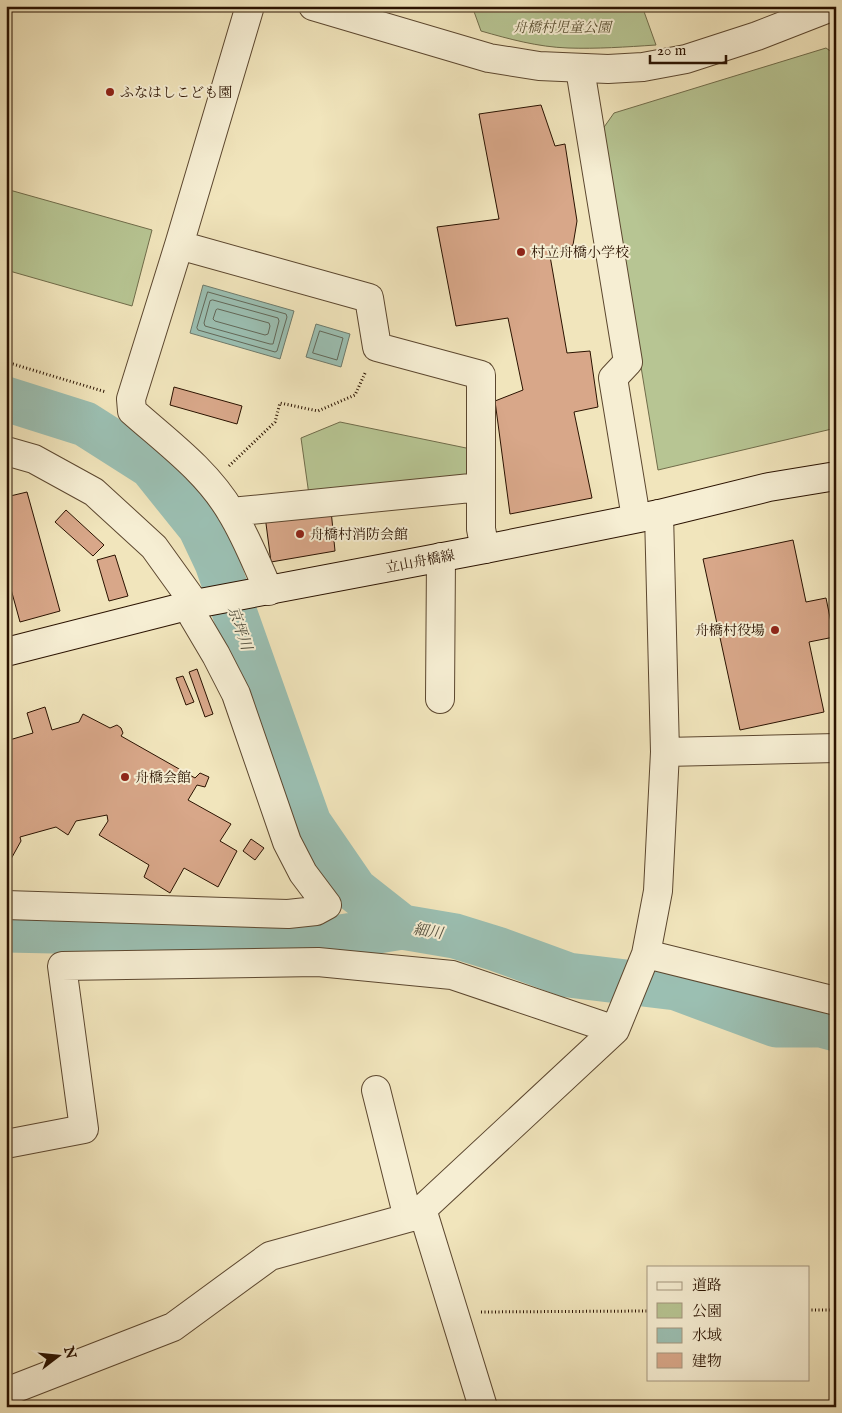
<svg xmlns="http://www.w3.org/2000/svg" width="842" height="1413" font-family="'IM FELL English','Noto Serif JP',serif">
<style>
.green{fill:#b7c593;stroke:#706c4a}
.water{fill:#9bbfb2;stroke:#6e7a6b}
.lines{fill:none;stroke-linecap:round;stroke-linejoin:round}
.shore{stroke:#626859;stroke-width:1}
.river{stroke:#9bbfb2;stroke-width:45}
.building{fill:#d8a789;stroke:#2a1200}
.minor-casing{stroke:#5c472f;stroke-width:30}
.tertiary-casing{stroke:#5c472f;stroke-width:30}
.secondary-casing{stroke:#2a1200;stroke-width:30}
.path{stroke:#2a1200;stroke-width:3;stroke-dasharray:1 2.5;stroke-linecap:butt}
.minor{stroke:#f6eed3;stroke-width:28}
.tertiary{stroke:#f6eed3;stroke-width:28}
.secondary{stroke:#f6eed3;stroke-width:28}
.poi-dot{fill:#8f2418;stroke:#f6eed3;stroke-width:2}
.labels{text-anchor:middle;stroke-width:4;stroke-linejoin:round;paint-order:stroke}
.park-label{font-size:14px;font-style:italic;fill:#5b5133;stroke:#f6eed3}
.poi-label{font-size:14px;fill:#2a1200;stroke:#f6eed3;text-anchor:start}
.street-label{font-size:14px;fill:#2a1200;stroke:#f6eed3}
.water-label{font-size:15px;font-style:italic;fill:#524f3e;stroke:#f6eed3}
</style>
<rect width="100%" height="100%" fill="#f1e5bc"/>
<filter id="stains"><feTurbulence type="fractalNoise" baseFrequency=".004" numOctaves="4"/><feColorMatrix values="0 0 0 0 .2 0 0 0 0 .09 0 0 0 0 .02 0 0 0 .5 -.17"/></filter>
<radialGradient id="worn" r=".72"><stop offset=".6" stop-color="#630" stop-opacity="0"/><stop offset="1" stop-color="#630" stop-opacity=".3"/></radialGradient>
<path class="green" d="M472 6H642L656 45C626 47 597 49 568 48 538 47 509 39 481 31Z
M826 48 836 55V428L658 470 602 130 614 113Z
M6 189 152 230 132 306 6 270Z
M340 422 471 449 473 480 309 495 301 438Z"/>
<path class="water" d="M203 285 294 311 280 359 190 333Z
M316 324 350 334 341 367 306 357Z"/>
<g class="lines">
<path class="shore" d="M208 292 286 314 287 317 277 351 275 352 198 330 197 328Z
M213 300 278 318 279 321 273 344H270L205 326 204 323 210 301Z
M218 309 269 323 270 326 268 334 265 335 215 321 213 319 216 310Z
M320 331 343 338 337 360 313 353Z"/>
<path class="river" d="M6 399 85 424 151 466 200 527 217 563 309 823 355 890 402 927
M6 930 341 937 402 927 455 936 497 949 568 975 676 988 776 1025H821L836 1029"/>
</g>
<path class="building" d="M541 105 555 146 565 144 577 221 573 245 550 256 567 353 590 351 598 407 574 412 592 498 510 514 495 401 523 390 508 318 456 326 437 227 499 219 479 114Z
M174 387 242 406 237 424 170 405Z
M27 492 60 611 20 622 6 571V497Z
M66 510 104 545 93 556 55 522Z
M331 510 335 551 271 562 265 516Z
M793 540 806 602 826 598 834 637 809 642 824 712 740 730 703 559Z
M115 555 128 596 109 601 97 560Z
M197 669 213 714 205 717 189 672Z
M183 676 194 702 186 705 176 678Z
M45 707 52 730 79 722 83 714 110 728 117 725 121 728 123 733 121 736 195 778 200 773 209 777 205 787 197 785 188 800 231 824 220 841 237 851 218 887 184 868 170 893 144 877 149 865 99 835 108 821 107 815 76 821 68 835 56 827 20 837 21 841 6 868V741L33 733 27 713Z
M251 839 264 848 255 860 243 851Z"/>
<g class="lines">
<g class="minor-casing">
<path id="minor" d="M580 69 628 362 613 378 636 518
M179 245 250 6
M231 512 481 487
M269 591C257 565 246 536 231 512 207 471 167 442 132 411L131 399 179 245 369 298 377 347 481 375V529L485 549
M440 699 441 557
M665 752 836 748
M6 905 288 914 316 911 327 905 303 873 287 842 236 694 216 655 187 606
M646 954 836 1001
M376 1090 408 1218
M6 1144 84 1129 62 966 318 962 452 975 615 1030
M422 1209 483 1407
M6 1392 173 1327 270 1256 415 1216 615 1030 646 954 658 891 665 752 659 514"/>
</g>
<g class="tertiary-casing">
<path id="tertiary" d="M313 6 489 58 539 66 608 69 643 67 686 59 757 36 834 6
M6 451 34 459 94 492 154 547 195 604"/>
</g>
<g class="secondary-casing">
<path id="secondary" d="M6 652 195 604 485 549 659 514 769 487 836 476"/>
</g>
<path class="path" d="M6 362 106 392
M229 466 275 422 280 403 318 411 355 395 366 371
M808 1310H836
M481 1312 648 1311"/>
<use href="#minor" class="minor"/>
<use href="#tertiary" class="tertiary"/>
<use href="#secondary" class="secondary"/>
</g>
<g class="poi-dot">
<circle cx="110" cy="92" r="5"/>
<circle cx="521" cy="252" r="5"/>
<circle cx="300" cy="534" r="5"/>
<circle cx="775" cy="630" r="5"/>
<circle cx="125" cy="777" r="5"/>
</g>
<g class="labels">
<g class="park-label">
<text x="562" y="32">舟橋村児童公園</text>
</g>
<g class="poi-label">
<text x="120" y="97">ふなはしこども園</text>
<text x="531" y="257">村立舟橋小学校</text>
<text x="310" y="539">舟橋村消防会館</text>
<text x="765" y="635" text-anchor="end">舟橋村役場</text>
<text x="135" y="782">舟橋会館</text>
</g>
<g class="street-label">
<text transform="translate(420 561) rotate(-11)" y="5">立山舟橋線</text>
</g>
<g class="water-label">
<text transform="translate(240 628) rotate(71)" y="5">京坪川</text>
<text transform="translate(428 931) rotate(9)" y="5">細川</text>
</g>
</g>
<rect width="842" height="1413" fill="none" stroke="#f1e5bc" stroke-width="25"/>
<rect x="8" y="8" width="827" height="1398" fill="none" stroke="#2a1200" stroke-width="2.5"/>
<rect x="12" y="12" width="817" height="1388" fill="none" stroke="#2a1200"/>
<rect x="647" y="1266" width="162" height="115" fill="#f6eed3" stroke="#a4967f"/>
<rect x="657" y="1282" width="25" height="8" fill="#f6eed3" stroke="#a4967f"/>
<text x="692" y="1290" font-size="15" fill="#2a1200">道路</text>
<rect x="657" y="1303" width="25" height="15" fill="#b7c593" stroke="#a4967f"/>
<text x="692" y="1316" font-size="15" fill="#2a1200">公園</text>
<rect x="657" y="1328" width="25" height="15" fill="#9bbfb2" stroke="#a4967f"/>
<text x="692" y="1340" font-size="15" fill="#2a1200">水域</text>
<rect x="657" y="1353" width="25" height="15" fill="#d8a789" stroke="#a4967f"/>
<text x="692" y="1366" font-size="15" fill="#2a1200">建物</text>
<g transform="translate(58 1356) rotate(74)" stroke="#f6eed3" stroke-width="4" paint-order="stroke">
<path d="M0-4L9 19L0 12L-9 19Z" fill="#2a1200"/>
<text y="-8" font-size="14" font-weight="bold" text-anchor="middle" fill="#2a1200">N</text>
</g>
<path d="M650 55v8h76v-8" fill="none" stroke="#2a1200" stroke-width="2.5"/>
<text x="657" y="55" font-size="15" fill="#2a1200" stroke="#f6eed3" stroke-width="4" paint-order="stroke">20 m</text>
<rect width="100%" height="100%" filter="url(#stains)"/>
<rect width="100%" height="100%" fill="url(#worn)"/>
</svg>
